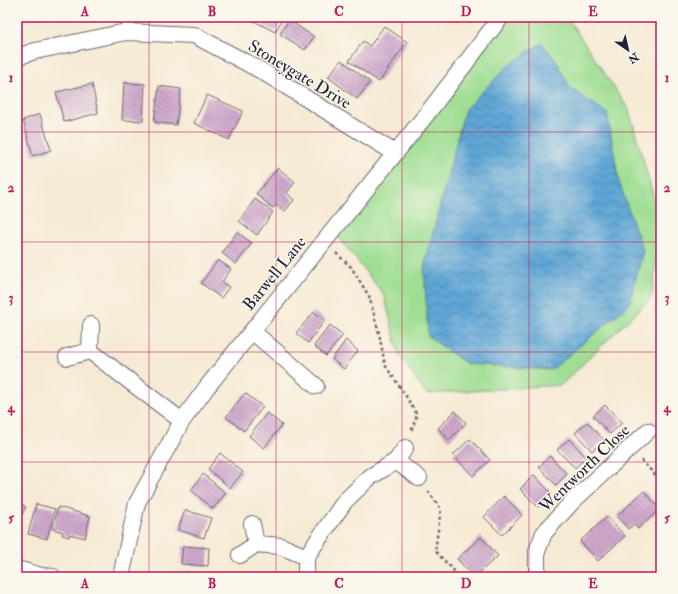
<svg xmlns="http://www.w3.org/2000/svg" width="678" height="594" font-family="'IM FELL Double Pica',serif">
<style>
.grass{fill:#9fde93;stroke:#608067}
.water{fill:url(#water-waves);stroke:#406488}
.building{fill:url(#building-back-hatch)}
.lines{fill:none;stroke-linecap:round;stroke-linejoin:round}
.service-casing{stroke:#6c6871;stroke-width:10}
.minor-casing{stroke:#6c6871;stroke-width:18}
.path{stroke:#6c6871;stroke-width:2.5;stroke-dasharray:3 3;stroke-linecap:butt}
.service{stroke:#fff;stroke-width:8}
.minor{stroke:#fff;stroke-width:16}
.grid{fill:none;stroke:#c2185b;stroke-width:1;stroke-opacity:0.55}
.labels{text-anchor:middle;stroke-width:3;stroke-linejoin:round;paint-order:stroke}
.street-label{font-size:17px;fill:#22223b;stroke:#fbf7ec}
.neatline{fill:none;stroke:#c2185b;stroke-width:1.5}
.grid-label{font-size:13px;text-anchor:middle;font-weight:bold;fill:#c2185b}
</style>
<defs>
<pattern id="water-waves" width="16" height="10" patternUnits="userSpaceOnUse"><rect width="16" height="10" fill="#5fa6d5"/><path d="M0 5q4-4 8 0t8 0" fill="none" stroke="#4e87ae"/></pattern>
<pattern id="building-back-hatch" width="6" height="6" patternUnits="userSpaceOnUse"><rect width="6" height="6" fill="#cea7cb"/><path d="M-1 5l2 2M0 0l6 6M5-1l2 2" fill="none" stroke="#b18faf"/></pattern>
</defs>
<rect width="100%" height="100%" fill="#fbf7ec"/>
<filter id="ink" filterUnits="userSpaceOnUse"><feTurbulence type="fractalNoise" baseFrequency=".025" numOctaves="2"/><feDisplacementMap in="SourceGraphic" scale="8" xChannelSelector="R" yChannelSelector="G"/><feConvolveMatrix kernelMatrix="1 2 1 2 8 2 1 2 1" color-interpolation-filters="sRGB"/></filter>
<filter id="wash" filterUnits="userSpaceOnUse"><feTurbulence type="fractalNoise" baseFrequency=".012" numOctaves="4" result="noise"/><feDisplacementMap in="SourceGraphic" scale="16" xChannelSelector="R" yChannelSelector="G"/><feGaussianBlur stdDeviation="0.9" result="paint"/><feColorMatrix in="noise" values="0 0 0 0 0 0 0 0 0 0 0 0 0 0 0 0 0 1.4 0 .05"/><feComposite in="paint" operator="in"/></filter>
<g filter="url(#wash)">
<rect width="100%" height="100%" fill="#f6ead4"/>
<path class="grass" d="M500 17H567L629 110 661 223 652 297 561 385 426 394 399 355 384 295 333 230Z"/>
<path class="water" d="M542 43 557 62 570 88 607 113 619 182 643 251 629 305 551 370 467 364 428 336 424 267 465 109 511 63Z"/>
<g id="blocks">
<path class="building" d="M251 17H281L283 18 275 32 250 19Z
M289 20 314 37 305 50 280 34Z
M384 26 407 42 379 82 349 61 363 41 370 46Z
M341 60 370 82 357 99 328 77Z
M124 83 145 84 143 121 122 120Z
M92 84 98 113 64 122 56 92Z
M159 86 181 89 176 125 154 122Z
M207 95 243 111 229 140 194 123Z
M40 114 51 150 33 156 23 120Z
M278 168 295 182 287 193 294 200 285 211 276 205 273 208 256 194Z
M255 199 273 212 257 235 239 221Z
M237 232 252 243 236 264 222 253Z
M218 260 231 269 222 282 229 287 221 298 201 283Z
M314 312 325 320 308 343 296 333Z
M330 325 343 335 326 356 314 346Z
M346 340 358 351 344 369 332 359Z
M245 393 263 407 244 431 226 417Z
M605 405 622 423 610 434 593 416Z
M455 411 466 423 449 440 438 428Z
M267 413 282 425 264 448 249 436Z
M587 422 604 440 592 451 575 433Z
M470 439 490 460 473 476 453 455Z
M569 439 586 457 575 468 557 450Z
M220 453 243 472 230 488 208 469Z
M550 456 567 474 556 485 539 467Z
M203 474 226 493 213 509 191 490Z
M534 475 552 494 538 507 520 489Z
M644 491 660 509 638 529 634 524 628 529 617 516Z
M504 496 522 515 502 535 484 517Z
M17 501 26 507 17 523Z
M36 504 55 509 47 539 28 534Z
M58 507 90 516 85 538 69 534V537L62 535 63 532 52 529Z
M185 510 211 518 204 538 178 530Z
M607 517 625 536 598 561 580 541Z
M481 537 498 556 474 577 457 559Z
M183 546 209 548 208 566 181 564Z
M186 572 214 575V577H185Z"/>
</g>
</g>
<g filter="url(#ink)">
<use href="#blocks" fill-opacity="0" stroke="#6c6871" stroke-width="1"/>
<g class="lines">
<g class="service-casing">
<path id="service" d="M126 32 127 17"/>
</g>
<g class="minor-casing">
<path id="minor" d="M17 57 35 51 126 32 194 35 260 70 395 153
M252 331 316 386
M90 351 182 421
M67 357 90 351 91 325
M396 461 419 478
M252 524 256 544 281 546 306 557
M240 555 256 544
M17 569 41 576 53 577
M121 577 137 503 182 421 207 387 426 115 501 17
M306 577V557L345 501 370 477 396 461 405 448
M539 577 537 569V551L544 533 572 502 648 431"/>
</g>
<path class="path" d="M336 253 351 267 369 296 379 333 385 365 406 396 417 415 411 432
M641 460 661 481
M428 491 441 509 435 551 460 577"/>
<use href="#service" class="service"/>
<use href="#minor" class="minor"/>
</g>
</g>
<path class="grid" d="M149 17V577M276 17V577M402 17V577M529 17V577M17 132H661M17 242H661M17 352H661M17 462H661"/>
<g class="labels">
<g class="street-label">
<text transform="translate(300 74) rotate(31)" y="6">Stoneygate Drive</text>
<text transform="translate(274 273) rotate(-51)" y="6">Barwell Lane</text>
<text transform="translate(584 468) rotate(-44)" y="6">Wentworth Close</text>
</g>
</g>
<rect width="678" height="594" fill="none" stroke="#fbf7ec" stroke-width="44"/>
<g transform="translate(628 50) rotate(146)" stroke="#fbf7ec" stroke-width="3" paint-order="stroke">
<path d="M0-3L7 15L0 10L-7 15Z" fill="#22223b"/>
<text y="-6" font-size="11" font-weight="bold" text-anchor="middle" fill="#22223b">N</text>
</g>
<rect x="22" y="22" width="634" height="550" class="neatline"/>
<g class="grid-label">
<text x="85" y="16">A</text>
<text x="212" y="16">B</text>
<text x="339" y="16">C</text>
<text x="466" y="16">D</text>
<text x="593" y="16">E</text>
<text x="11" y="82">1</text>
<text x="667" y="82">1</text>
<text x="11" y="192">2</text>
<text x="667" y="192">2</text>
<text x="11" y="302">3</text>
<text x="667" y="302">3</text>
<text x="11" y="412">4</text>
<text x="667" y="412">4</text>
<text x="11" y="522">5</text>
<text x="667" y="522">5</text>
<text x="85" y="588">A</text>
<text x="212" y="588">B</text>
<text x="339" y="588">C</text>
<text x="466" y="588">D</text>
<text x="593" y="588">E</text>
</g>
</svg>
